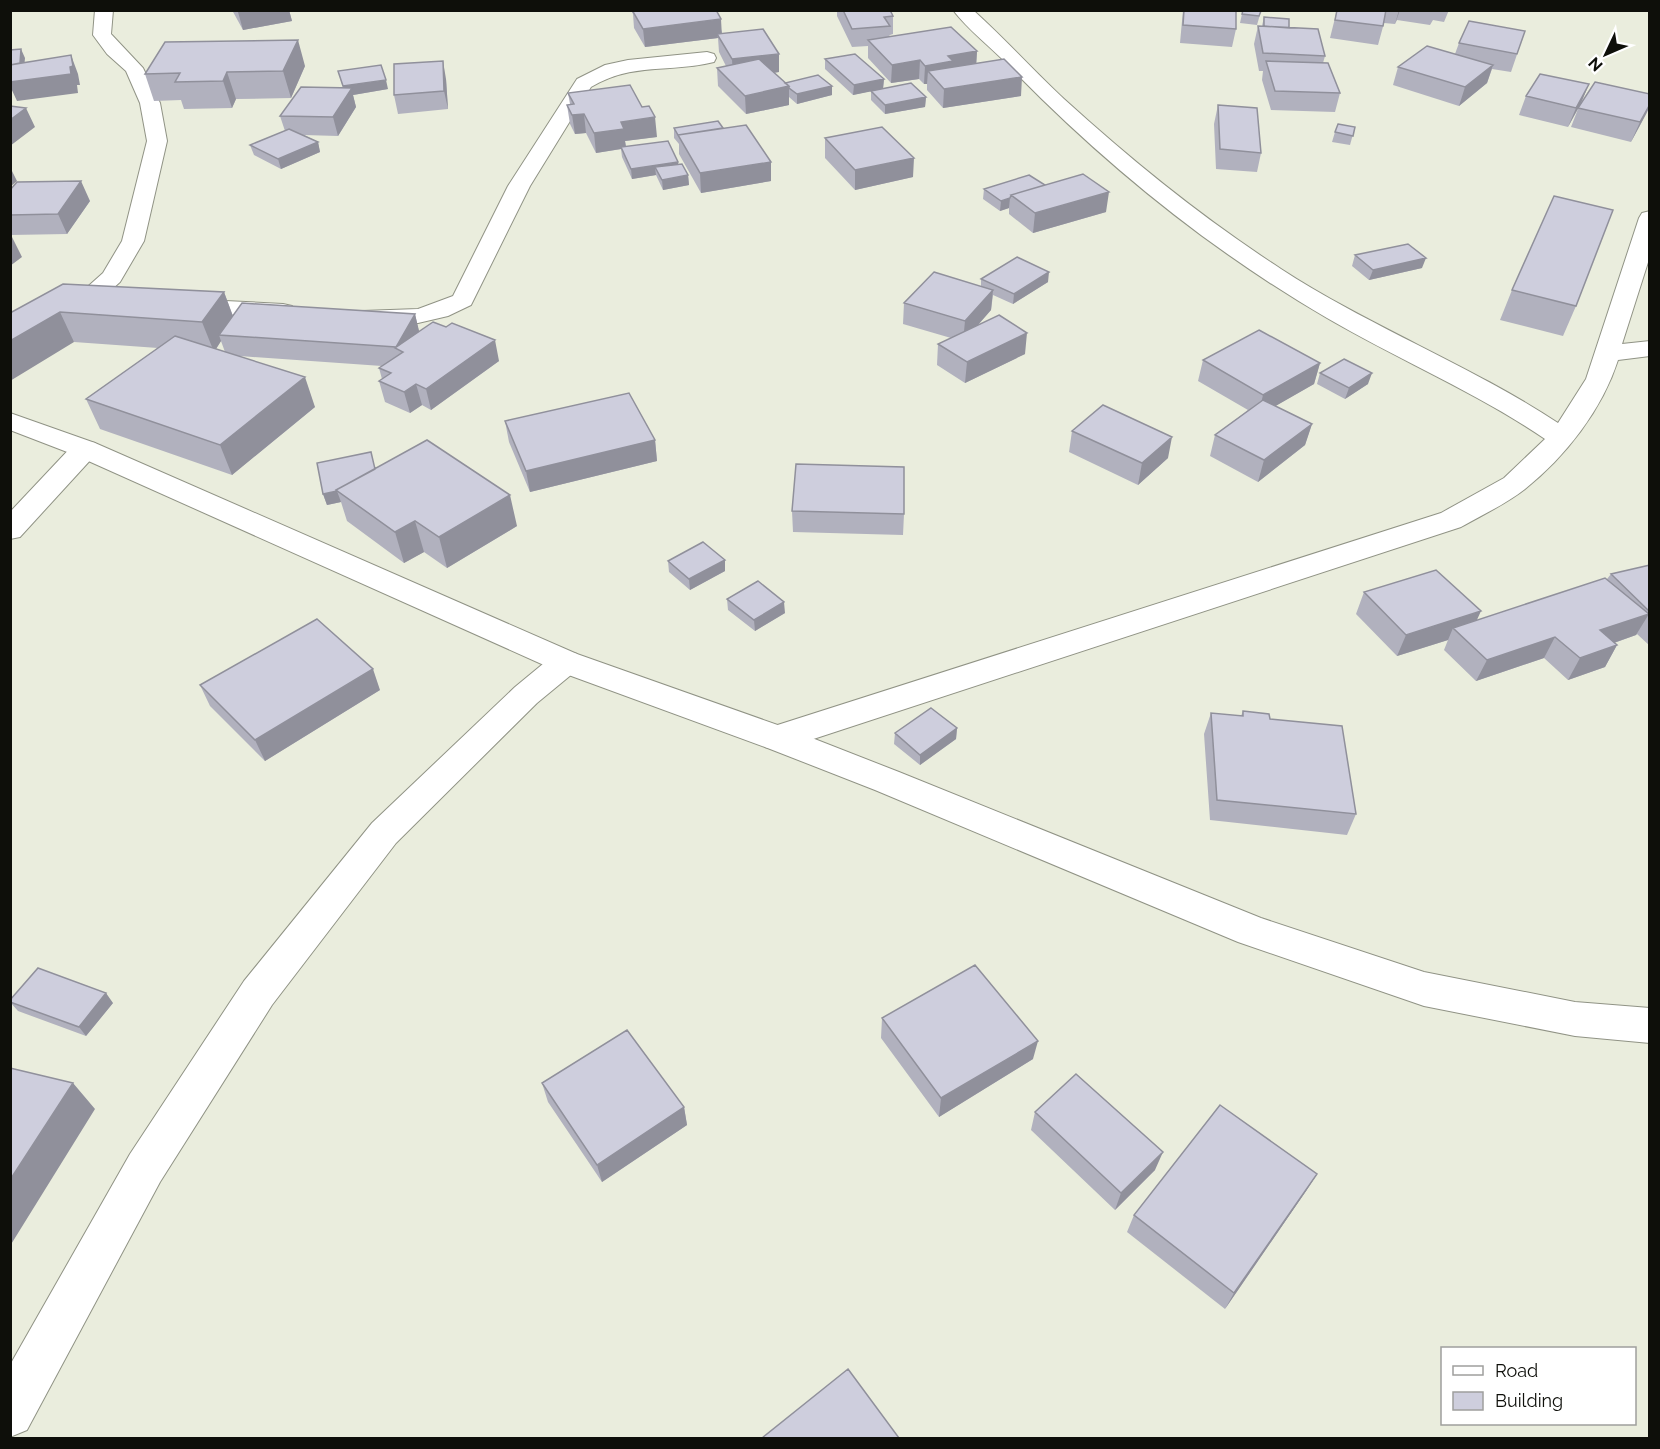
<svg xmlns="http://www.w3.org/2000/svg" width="1660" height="1449" font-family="Raleway,sans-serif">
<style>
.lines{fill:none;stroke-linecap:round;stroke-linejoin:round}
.minor-casing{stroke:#909385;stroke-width:2}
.tertiary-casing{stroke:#909385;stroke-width:2}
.minor{fill:#fff;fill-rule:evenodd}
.tertiary{fill:#fff;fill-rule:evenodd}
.wall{fill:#b1b1be;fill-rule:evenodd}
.shaded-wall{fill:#90909b}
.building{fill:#cecedd;stroke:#90909b;stroke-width:1.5}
</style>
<rect width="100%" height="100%" fill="#eaeddd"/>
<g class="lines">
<g class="minor-casing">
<path id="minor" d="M95 10H113L111 34 143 68 160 103 167 141 144 241 120 282 100 300 19 349 10 351V333L84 290 103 273 122 241 147 141 140 103 126 71 107 54 93 35Z
M953 10H973C1005 39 1033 70 1064 99 1132 161 1204 219 1281 269 1370 327 1470 365 1558 423L1586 379 1639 218 1642 213 1650 211V256L1622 344 1650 341V356L1618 360C1602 410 1565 457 1525 489 1506 504 1482 515 1461 527L789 747 777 750 765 747 760 738 765 729 1441 513 1504 478 1545 439C1476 392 1399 360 1327 318 1210 250 1102 162 1008 65 991 47 968 30 953 10Z
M707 52 714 54 716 58 714 62C670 73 633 62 591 87L530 186 471 305 448 316 418 323 384 324 362 321 359 316 362 311 418 309 453 296 508 186 577 79 605 65 628 60Z
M185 299 283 304 292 306 295 311 292 316 283 318 176 311 173 306 176 301Z
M85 441 95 443 99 449 95 455 20 537 10 539V512L75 443Z
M566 651 577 654 582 662 577 670 537 703 396 843 272 1005 160 1182 27 1430 10 1437V1365L130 1154 244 981 372 823 515 687 555 654Z"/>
</g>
<g class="tertiary-casing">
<path id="tertiary" d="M10 413 95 443 577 654 789 729 899 772 1261 918 1424 972 1575 1002 1650 1008V1043L1575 1036 1424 1006 1238 942 875 790 765 747 555 670 75 455 10 430Z"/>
</g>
<use href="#minor" class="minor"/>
<use href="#tertiary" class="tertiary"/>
</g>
<path class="wall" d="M232 10H289L292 21 243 30Z
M631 10H716L722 33 779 72 774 73 785 83 832 86V95L797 104 789 97V105L746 114 718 86 717 68 726 66 719 52 718 38 645 47 634 28 633 14Z
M837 10H890L893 16V34L890 35 889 36 977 51 976 64 1021 96 943 108 927 90V84H924L919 79 891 83 868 58V46L852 47 837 16Z
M1183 10H1236V29L1232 47 1180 43Z
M1337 10H1449L1444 22 1433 20 1430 25 1397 20 1395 24 1384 23 1378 45 1330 38Z
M1261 11 1257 25 1240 23 1242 14Z
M1264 17 1289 28 1325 56 1323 63 1340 93 1335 112 1271 110 1262 80 1263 71H1259L1254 44 1258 26H1262Z
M1525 31 1511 72 1492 69 1487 83 1459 106 1393 85 1398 67 1455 54 1459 43Z
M825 59 884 79 883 88 926 97 925 107 885 114 871 100V91L853 95 825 69Z
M305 66 291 98 236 99 232 108 184 109 181 100 154 101 145 74Z
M338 71 388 89 353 95 356 107 338 136 304 135 318 142 320 152 281 169 254 155 250 145 285 131 280 116 343 88Z
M446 79 448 109 398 114 394 95Z
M1589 84 1581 103 1650 94V107L1631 142 1571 127 1578 109 1568 127 1519 115 1526 96Z
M568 93 657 137 625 141 626 146 679 164 688 175 689 185 663 190 656 175 632 179 622 157 621 149 596 153 586 133 575 134 570 124 567 105 570 104Z
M1218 105 1261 153 1257 172 1216 169 1214 124Z
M1355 127 1350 145 1332 142 1335 132Z
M674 128H723L771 162V181L701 193 679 154V144L674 138Z
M825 138 913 177 855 190 825 158Z
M1045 185 1106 212 1033 233 1009 214V208L1000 211 983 199 984 189Z
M10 190 90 201 67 234 10 235Z
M1355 255 1422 268 1369 280 1352 266Z
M981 279 1048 282 1013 304 993 295 991 310 978 325 1025 354 965 383 937 365 938 344 951 338 903 324 904 303 981 286Z
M1512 290 1576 306 1563 336 1500 320Z
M224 292 233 316 415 314 419 332 499 361 431 410 422 405 410 413 385 402 379 381 382 379 379 368 382 366 240 356 315 407 232 475 100 429 86 399 158 348 74 342 10 313ZM221 341 225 352 216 349Z
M1203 360 1320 363 1314 384 1275 406 1312 424 1305 445 1258 482 1210 456 1215 435 1248 410 1198 381Z
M1320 373 1368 384 1345 399 1317 384Z
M505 421 655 440 657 461 530 492 509 442Z
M1072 431 1168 458 1138 485 1069 452Z
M375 468 517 526 447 568 424 552 404 563 347 521 341 502 327 505 323 494Z
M792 511 904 514 903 535 793 532Z
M668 561 725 571 690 590 669 572Z
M1650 565V646L1637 634 1636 635 1614 643 1617 645 1605 667 1568 680 1544 658 1476 681 1444 650 1448 640 1397 656 1356 614 1364 592 1476 621 1607 579 1611 574Z
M727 599 785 613 755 631 728 610Z
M200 685 380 690 265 761 210 706Z
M1243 711 1270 719 1356 814 1347 835 1210 820 1204 734 1211 713 1241 716Z
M957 728 956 739 920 765 894 744 895 733Z
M10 1000 113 1003 86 1036 18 1011 10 1002Z
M882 1018 1033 1059 939 1117 881 1038Z
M542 1083 684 1107 687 1125 602 1182 548 1102Z
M1035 1112 1155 1170 1115 1210 1031 1130Z
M1317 1174 1306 1191 1225 1309 1127 1232 1134 1215Z"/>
<path class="shaded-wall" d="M245 10H289L292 21 243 30 238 12Z
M1399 10H1400L1395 24Z
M721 19 722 37 717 34 718 38 645 47 643 29Z
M298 40 305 66 291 98 283 71Z
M21 49 25 58 23 80 10 81Z
M977 51 976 69 928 71 927 84H924L925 66 948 56Z
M779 54V72L733 78 732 59Z
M71 55 78 74 80 85H77L78 93 17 101 10 86V82Z
M920 60 919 79 891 83 892 65Z
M443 61 446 79 448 109 444 91Z
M1493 65 1487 83 1459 106 1465 87Z
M227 72 236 99 232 108 223 81Z
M1022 77 1021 96 943 108 944 89Z
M884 79 883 89 853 95 854 85Z
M386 80 388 89 353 95 356 107 338 136 333 117 345 96 343 86Z
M1589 84 1581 103 1568 127 1576 108Z
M789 86V105L746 114 745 96Z
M832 86V95L797 104V94Z
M926 97 925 107 885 114V105Z
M1650 104 1646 114 1631 142 1640 122Z
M26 108 35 127 10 146V120Z
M584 114 586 133 575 134 572 115Z
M655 117 657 137 625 141 626 148 621 147V149L596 153 594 133 621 122Z
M318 142 320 152 281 169 278 159Z
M914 158 913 177 855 190V170Z
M678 162 679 172 655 167 656 175 632 179 631 169Z
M771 162V181L701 193 700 173Z
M12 171 17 181 10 187V173Z
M688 175 689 185 663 190 662 180Z
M81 181 90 201 67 234 58 214Z
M1109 192 1106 212 1033 233 1035 213Z
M1010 198 1009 208 1000 211 1001 201Z
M12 237 22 257 10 266V238Z
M1426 258 1422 268 1369 280 1373 270Z
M1049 272 1048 282 1013 304 1014 294Z
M993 290 991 310 963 342 965 321Z
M224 292 235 322 219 335 221 341 214 352 202 322Z
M60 312 74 342 10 381V341Z
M415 314 420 335 403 352 396 347Z
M1027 333 1025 354 965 383 967 362Z
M495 340 499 361 431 410 426 389Z
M1320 363 1314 384 1258 416 1263 395Z
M1372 373 1368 384 1345 399 1349 388Z
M305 377 315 407 232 475 220 445Z
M416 384 422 405 410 413 404 392Z
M1312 424 1305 445 1258 482 1264 460Z
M1172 437 1168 458 1138 485 1142 463Z
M655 440 657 461 530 492 526 471Z
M337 491 341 502 327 505 323 494Z
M510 495 517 526 447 568 439 537Z
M415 521 424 552 404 563 395 532Z
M725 560V571L690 590 689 579Z
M784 602 785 613 755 631 754 620Z
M1481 611 1471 633 1453 628 1448 640 1397 656 1406 635Z
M1649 614 1636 635 1588 652 1600 630Z
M1555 637 1544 658 1476 681 1487 660Z
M1617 645 1605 667 1568 680 1580 658Z
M373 669 380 690 265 761 255 740Z
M957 728 956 739 920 765V755Z
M106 993 113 1003 86 1036 79 1027Z
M1038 1041 1033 1059 939 1117 941 1098Z
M73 1083 95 1109 10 1246V1180Z
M684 1107 687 1125 602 1182 597 1165Z
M1163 1152 1155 1170 1115 1210 1121 1193Z
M1317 1174 1306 1191 1225 1309 1234 1293Z"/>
<path class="building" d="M632 10H716L721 19 643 29Z
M843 10H890L893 16 884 17 890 26 852 29Z
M1184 10H1236V29L1183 25Z
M1243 10H1260L1261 11 1259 16 1242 14Z
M1337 10H1386L1383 26 1335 20Z
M1264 17 1289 19V28L1264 26Z
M1469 21 1525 31 1517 54 1459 43Z
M1258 26 1318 29 1325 56 1263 53Z
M951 27 977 51 948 56 953 61 925 66 920 60 892 65 868 40Z
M763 29 779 54 732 59 717 34Z
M298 40 283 71 227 72 223 81 175 82 180 73 145 74 165 42Z
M1427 46 1493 65 1465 87 1398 67Z
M21 49 20 63 10 65V50Z
M855 54 884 79 854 85 825 59Z
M71 55 73 66 70 67 71 74 10 82V65Z
M759 59 789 86 745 96 717 68Z
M1004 59 1022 77 944 89 928 71Z
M443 61 444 91 394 95V64Z
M1266 61 1328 63 1340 93 1275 91Z
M381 65 386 80 343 86 338 71Z
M1540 74 1589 84 1576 108 1526 96Z
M818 75 832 86 797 94 789 88V86L785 83Z
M1595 82 1650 94V104L1640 122 1578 108Z
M911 83 926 97 885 105 871 91Z
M630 85 642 107 649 106 655 117 621 122 624 129 594 133 584 114 572 115 567 105 574 104 568 93Z
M301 87 352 88 333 117 280 116Z
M1218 105 1257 108 1261 153 1220 149Z
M10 106 26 108 10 120Z
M718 121 723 128 678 135 674 128Z
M1338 124 1355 127 1353 136 1335 132Z
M746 125 771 162 700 173 678 135Z
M882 127 914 158 855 170 825 138Z
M289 129 318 142 278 159 250 145Z
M668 141 678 162 631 169 621 147Z
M682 164 688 175 662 180 655 167Z
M1083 174 1109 192 1035 213 1011 195Z
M1029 175 1045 185 1011 195 1010 198 1001 201 984 189Z
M81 181 58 214 10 215V190L17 182Z
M1554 196 1613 210 1576 306 1512 290Z
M1408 244 1426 258 1373 270 1355 255Z
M1017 257 1049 272 1014 294 981 279Z
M934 272 993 290 965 321 904 303Z
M63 284 224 292 202 322 60 312 10 341V313Z
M242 303 415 314 396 347 219 335Z
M999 315 1027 333 967 362 938 344Z
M433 322 446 327 452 323 495 340 426 389 416 384 404 392 379 381 391 373 379 368 403 352 395 348Z
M1259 330 1320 363 1263 395 1203 360Z
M175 336 305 377 220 445 86 399Z
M1344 359 1372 373 1349 388 1320 373Z
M629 393 655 440 526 471 505 421Z
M1263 400 1312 424 1264 460 1215 435Z
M1103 405 1172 437 1142 463 1072 431Z
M427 440 510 495 439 537 415 521 395 532 336 490Z
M371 452 375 469 336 490 337 491 323 494 317 463Z
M796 464 904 467V514L792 511Z
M703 542 725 560 689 579 668 561Z
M1650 565V612L1611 574Z
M1436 570 1481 611 1406 635 1364 592Z
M1605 578 1649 614 1600 630 1617 645 1580 658 1555 637 1487 660 1453 628Z
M758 581 784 602 754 620 727 599Z
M317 619 373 669 255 740 200 685Z
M931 708 957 728 920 755 895 733Z
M1243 711 1269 714 1270 719 1342 726 1356 814 1217 800 1211 713 1243 716Z
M975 965 1038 1041 941 1098 882 1018Z
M38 968 106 993 79 1027 10 1002V1000Z
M627 1030 684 1107 597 1165 542 1083Z
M10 1068 73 1083 10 1180Z
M1076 1074 1163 1152 1121 1193 1035 1112Z
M1220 1105 1317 1174 1234 1293 1134 1215Z
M848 1369 899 1438H762Z"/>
<rect width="1660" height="1449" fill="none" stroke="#0e0f0a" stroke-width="24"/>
<rect x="1441" y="1347" width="195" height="78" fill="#ffffff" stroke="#9f9f9d" stroke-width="1.5"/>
<rect x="1453" y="1366" width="30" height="9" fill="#ffffff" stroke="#9f9f9d" stroke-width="1.5"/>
<text x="1495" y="1377" font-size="18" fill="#0e0f0a">Road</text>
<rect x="1453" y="1392" width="30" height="18" fill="#cecedd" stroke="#9f9f9d" stroke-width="1.5"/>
<text x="1495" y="1407" font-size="18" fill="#0e0f0a">Building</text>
<g transform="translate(1606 54) rotate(226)" stroke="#ffffff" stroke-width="4.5" paint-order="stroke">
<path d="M0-4.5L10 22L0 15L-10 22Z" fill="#0e0f0a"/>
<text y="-9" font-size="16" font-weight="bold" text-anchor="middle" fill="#0e0f0a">N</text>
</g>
</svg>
